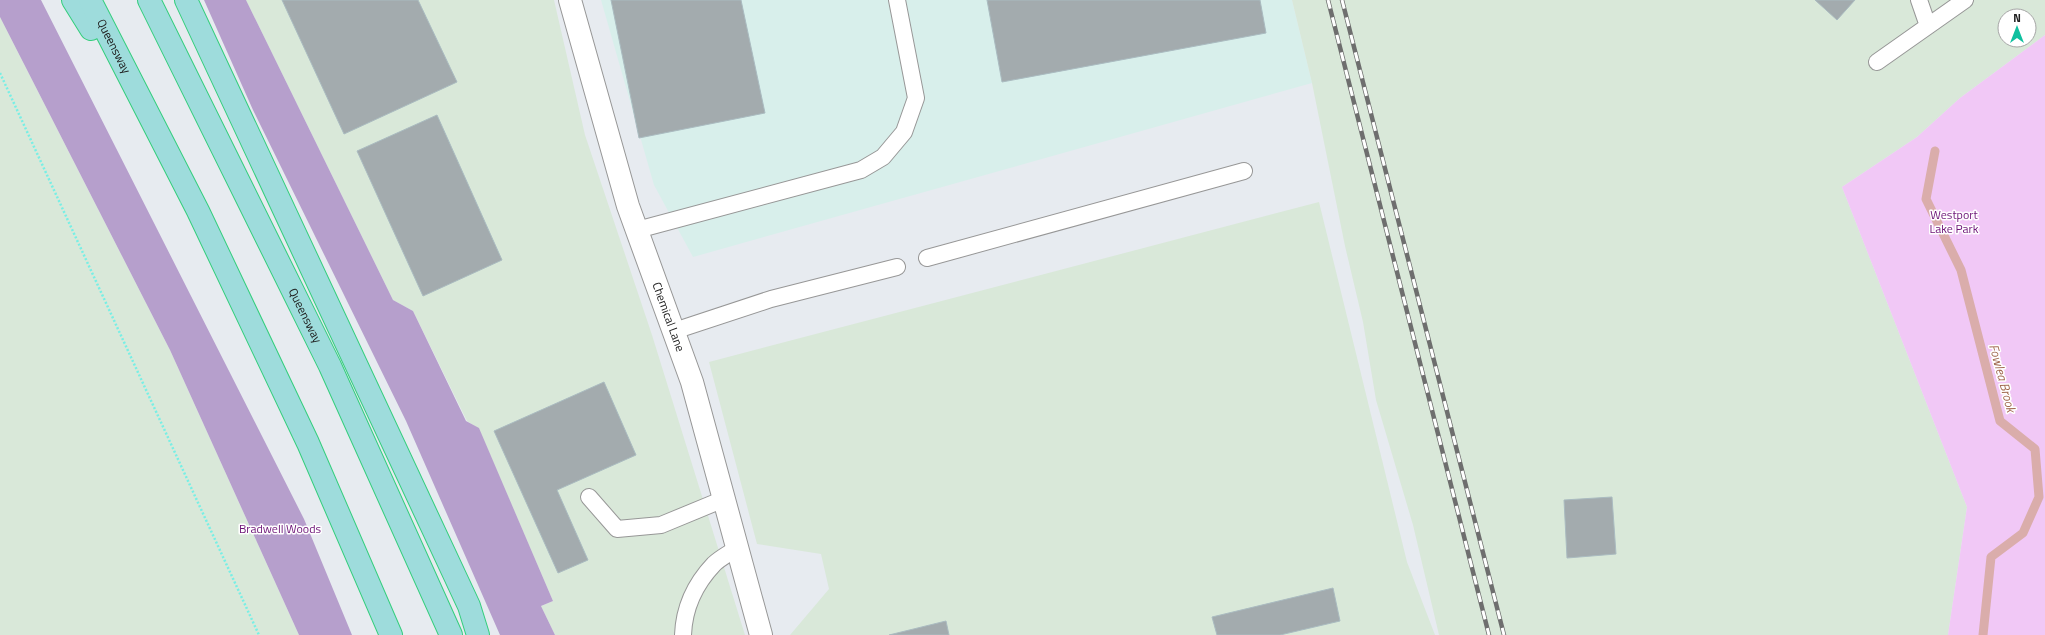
<svg xmlns="http://www.w3.org/2000/svg" width="2045" height="635" font-family="'Titillium Web',sans-serif">
<style>
.commercial{fill:#d8efeb}
.industrial{fill:#d9e8d9;fill-rule:evenodd}
.forest{fill:#b69fcc}
.park{fill:#f1c8f6}
.lines{fill:none;stroke-linecap:round;stroke-linejoin:round}
.stream{stroke:#daadab;stroke-width:9}
.building{fill:#a3abae;stroke:#aabbc0}
.service-casing{stroke:#979797;stroke-width:18}
.minor-casing{stroke:#979797;stroke-width:24}
.trunk-casing{stroke:#34ce7c;stroke-width:24}
.path{stroke:#78efe5;stroke-width:2.5;stroke-dasharray:2 2;stroke-linecap:butt}
.service{stroke:#fff;stroke-width:16}
.minor{stroke:#fff;stroke-width:22}
.trunk{stroke:#9edcdc;stroke-width:22}
.rail-casing{stroke:#6e6e6e;stroke-width:4.5}
.rail{stroke:#fff;stroke-width:3;stroke-dasharray:9;stroke-linecap:butt}
.labels{text-anchor:middle;stroke-width:3;stroke-linejoin:round;paint-order:stroke}
.street-label{font-size:12px;fill:#202020;stroke:#fff}
.park-label{font-size:12px;fill:#6d1477;stroke:#fff}
.water-label{font-size:13px;font-style:italic;fill:#a16950;stroke:#fff}
</style>
<rect width="100%" height="100%" fill="#e7ebf0"/>
<path class="commercial" d="M601 0H1292L1312 83 693 257 654 185Z"/>
<path class="industrial" d="M246 0H554L585 135 652 335 745 635H555L541 606 553 601 479 429 467 421 413 311 393 300Z
M1292 0H2045V35L1960 98 1917 137 1842 187 1967 507 1948 635H1439L1413 525 1376 400 1363 322 1345 246 1312 83ZM2005 16H2029V40H2005Z
M0 17 170 350 299 635H0Z
M1319 202 1407 562 1435 635H790L829 589 821 554 757 544 709 362Z"/>
<path class="forest" d="M0 0H41L304 519 352 635H299L170 350 0 17Z
M204 0H246L393 300 413 311 466 421 479 428 553 601 541 606 555 635H500L406 421 253 110Z"/>
<path class="park" d="M2045 35V635H1948L1967 507 1842 187 1917 137 1960 98Z"/>
<g class="lines">
<path class="stream" d="M1935 151 1926 199 1961 270 2000 421 2035 449 2039 497 2023 533 1991 557 1983 635"/>
</g>
<path class="building" d="M282 0H418L457 82 344 134Z
M611 0H741L765 113 639 138Z
M987 0H1260L1266 33 1002 82Z
M1815 0H1855L1837 20Z
M437 115 502 260 423 296 357 151Z
M604 382 636 455 557 490 588 560 558 573 494 431Z
M1612 497 1616 554 1567 558 1564 500Z
M1333 588 1340 621 1280 635H1217L1212 617Z
M946 621 949 635H889Z"/>
<g class="lines">
<g class="service-casing">
<path id="service" d="M1919 0 1928 26
M1877 62 1965 0
M637 230 861 170 883 157 904 132 916 98 897 0
M927 258 1244 171
M674 331 771 299 897 267
M589 497 617 529 661 525 724 499
M683 635C684 608 695 584 714 564 720 558 730 553 737 548"/>
</g>
<g class="minor-casing">
<g id="minor">
<path id="s1" d="M570 0 628 206 692 382 761 635"/>
</g>
</g>
<g class="trunk-casing">
<g id="trunk">
<path d="M73 0 91 29"/>
<path id="s2" d="M90 0 198 211 308 443 391 635"/>
<path id="s3" d="M149 0 330 366 451 635"/>
<path d="M186 0 469 606 478 635"/>
</g>
</g>
<path class="path" d="M0 73 259 635"/>
<use href="#service" class="service"/>
<use href="#minor" class="minor"/>
<use href="#trunk" class="trunk"/>
<g class="rail-casing">
<path id="rail" d="M1328 0 1489 635
M1342 0 1504 635"/>
</g>
<use href="#rail" class="rail"/>
</g>
<g class="labels">
<g class="street-label">
<text dy="4" stroke="none"><textPath href="#s2" startOffset="52">Queensway</textPath></text>
<text dy="4" stroke="none"><textPath href="#s3" startOffset="352">Queensway</textPath></text>
<text dy="4" stroke="none"><textPath href="#s1" startOffset="332">Chemical Lane</textPath></text>
</g>
<g class="park-label">
<text x="1954" y="219">Westport<tspan x="1954" dy="14">Lake Park</tspan></text>
<text x="280" y="533">Bradwell Woods</text>
</g>
<g class="water-label">
<text transform="translate(2003 378) rotate(75)" y="5">Fowlea Brook</text>
</g>
</g>
<g transform="translate(2017 28)"><circle r="19" fill="#ffffff" stroke="#a6a6a6"/>
<path d="M0-3L7 15L0 10L-7 15Z" fill="#0fc09f"/>
<text y="-6" font-size="11" font-weight="bold" text-anchor="middle" fill="#202020">N</text>
</g>
</svg>
